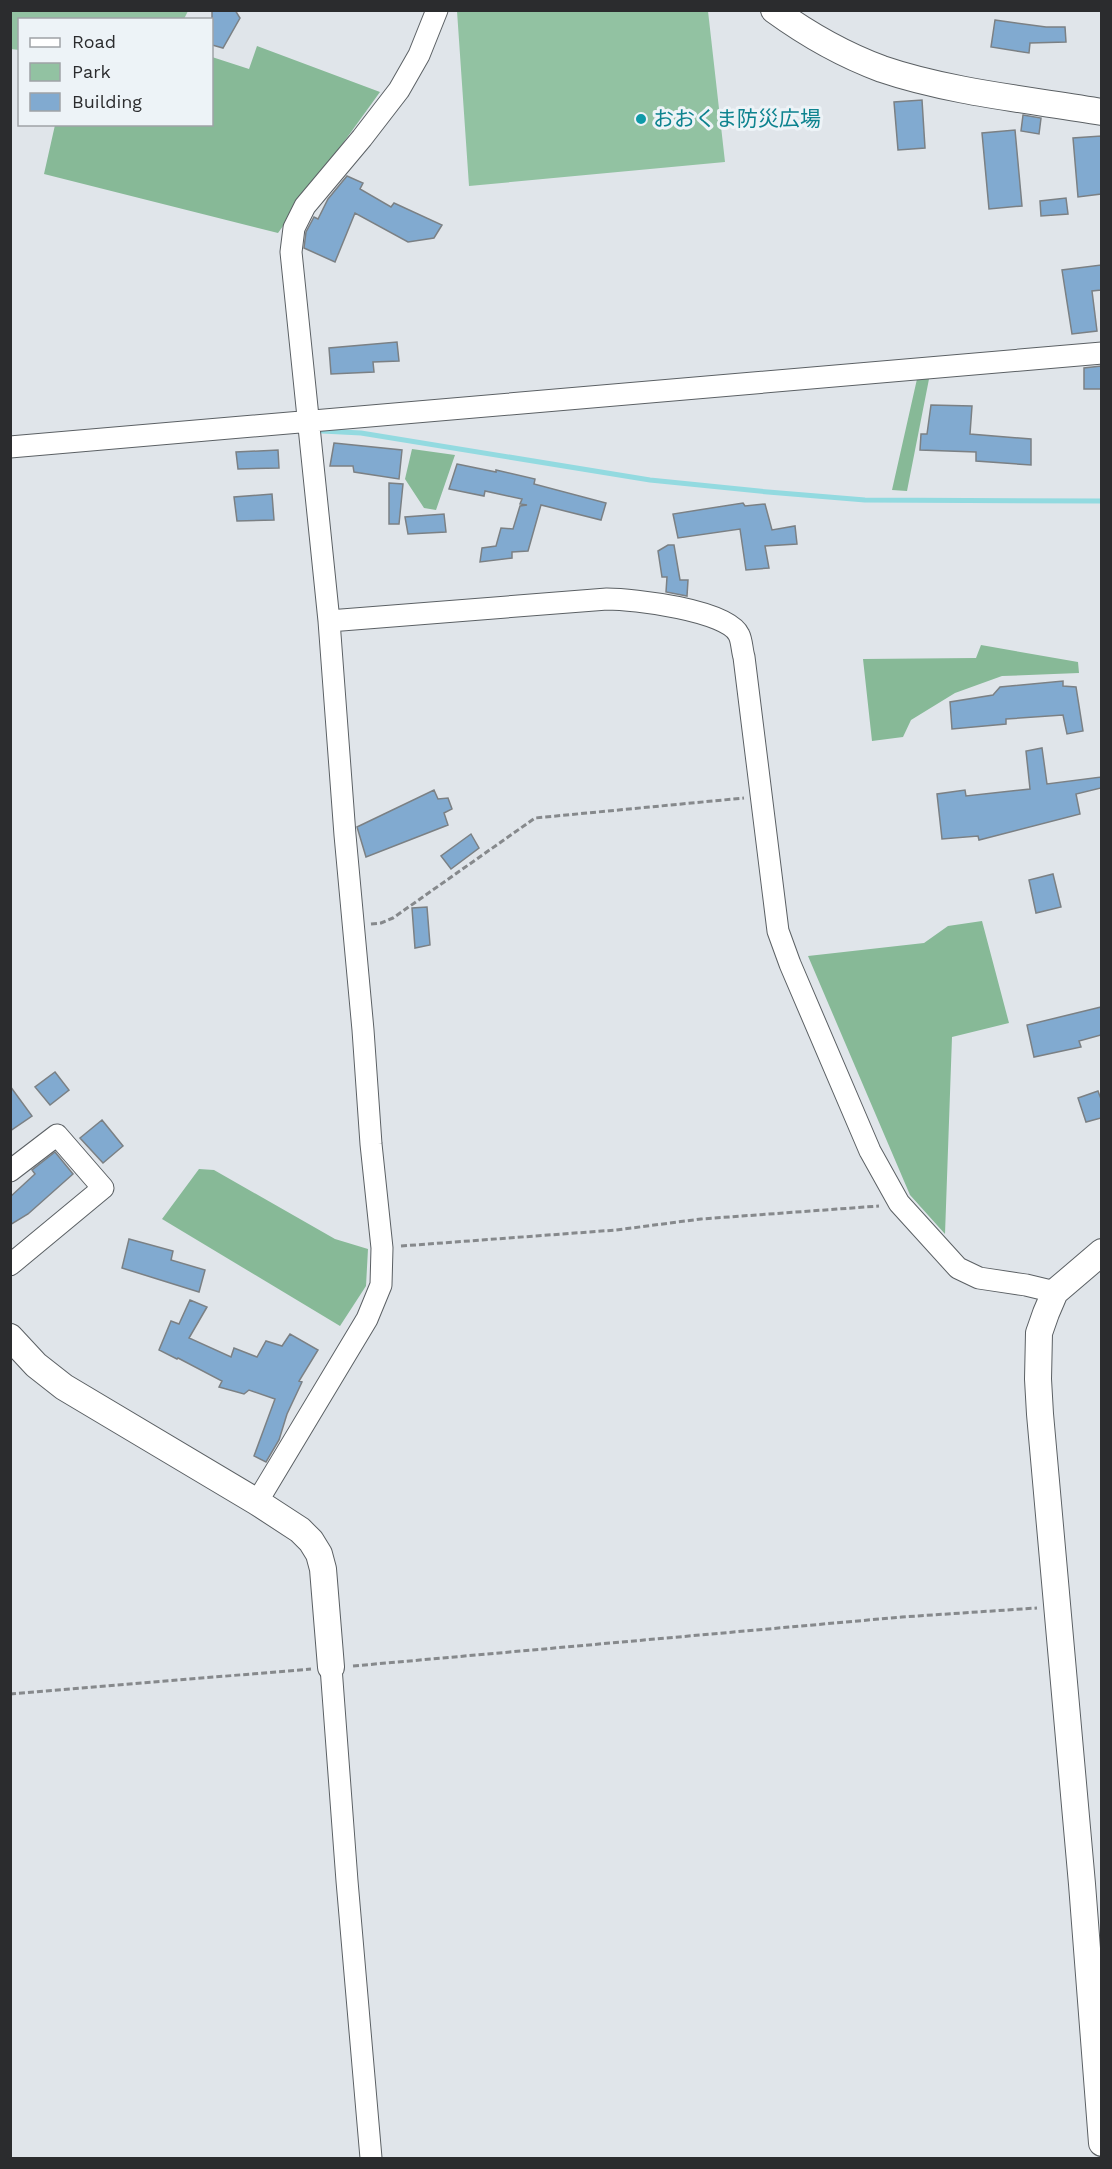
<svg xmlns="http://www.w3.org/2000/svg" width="1112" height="2169" font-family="'Work Sans','Noto Sans JP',sans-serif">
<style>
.green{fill:#92c2a2}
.forest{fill:#87b997}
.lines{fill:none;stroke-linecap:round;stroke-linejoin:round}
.stream{stroke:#93dae0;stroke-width:5}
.building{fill:#81aad0;stroke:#7b8084;stroke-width:1.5}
.minor-casing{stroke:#5b6064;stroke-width:23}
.tertiary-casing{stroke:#5b6064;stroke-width:28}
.path{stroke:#86898c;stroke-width:3;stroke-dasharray:6 3;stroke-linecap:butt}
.minor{stroke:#fff;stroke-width:21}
.tertiary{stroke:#fff;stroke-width:26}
.culture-dot{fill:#0f9aa8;stroke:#edf3f7;stroke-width:2}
.labels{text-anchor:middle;stroke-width:6;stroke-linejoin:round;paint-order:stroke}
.culture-label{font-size:21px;fill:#0d838f;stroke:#edf3f7;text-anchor:start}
</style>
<rect width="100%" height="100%" fill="#e0e5ea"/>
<path class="green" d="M10 11 11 10 188 11 184 19 20 20 19 50 11 49Z
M457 11H708L725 162 469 186Z"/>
<path class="forest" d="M257 46 380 92 278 233 44 174 55 125 212 124V57L249 69Z
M917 379H929L907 491 892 490Z
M412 449 455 455 436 510 424 508 405 479Z
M981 645 1078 662 1079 673 1002 676 955 693 911 720 903 737 872 741 863 659 976 658Z
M982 921 1009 1023 952 1037 945 1234 910 1195 808 956 924 943 948 926Z
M199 1169 214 1170 335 1239 368 1249 366 1286 340 1326 162 1219Z"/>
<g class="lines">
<path class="stream" d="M322 431 361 433 650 480 768 492 865 500 1102 501"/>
</g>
<path class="building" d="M212 10H235L240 18 223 48 212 45Z
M995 20 1046 27H1065L1066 42 1030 43 1029 53 991 47Z
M922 100 925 148 898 150 894 102Z
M1023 115 1041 118 1039 134 1021 131Z
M1015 130 1022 206 989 209 982 133Z
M1101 136V194L1078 197 1073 138Z
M347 176 363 183 360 189 391 207 394 203 442 225 434 238 408 242 355 213 335 262 304 248 306 232 314 217 318 219 328 199Z
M1066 198 1068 214 1041 216 1040 201Z
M1101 265V290L1092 291 1097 331 1072 334 1062 270Z
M397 342 399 361 373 362 374 372 331 374 329 348Z
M1101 366V389H1084V368Z
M931 405 972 406 970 434 1031 439V465L976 461V452L920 450 921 434H927Z
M334 443 402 450 399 479 354 472 353 466H330Z
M278 450 279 468 238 469 236 452Z
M457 464 496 472V470L535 479 534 484 606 503 601 520 541 505 528 551 512 552V558L480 562 482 548 496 546 501 528 513 529 520 506 527 505 520 504 522 499 485 491 484 496 449 489Z
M389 483 403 484 399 524H389Z
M272 494 274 520 237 521 234 497Z
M743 503 745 506 765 504 772 530 795 526 797 544 765 546 769 568 746 570 740 529 678 538 673 514Z
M444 514 446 532 408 534 405 517Z
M668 545H674L680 580H688L687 596 666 592 667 577H662L658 551Z
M1063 681V686L1076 687 1083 731 1067 734 1063 715 1006 719V724L952 729 950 702 993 695 1000 687Z
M1042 748 1047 784 1101 777V788L1076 794 1080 814 979 840 978 836 942 839 937 794 965 790 966 796 1030 789 1026 751Z
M434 790 438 799 448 798 452 809 444 813 448 825 366 857 357 827Z
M471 834 479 848 451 869 441 856Z
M1053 874 1061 907 1036 913 1029 880Z
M427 907 430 945 415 948 412 908Z
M1101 1007V1035L1079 1041 1081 1047 1034 1057 1027 1025Z
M55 1072 69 1090 50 1105 35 1087Z
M10 1086 32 1116 10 1131Z
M1098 1091 1101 1099V1118L1086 1122 1078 1098Z
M102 1120 123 1146 103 1163 80 1138Z
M55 1152 73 1174 28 1214 10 1225V1197L35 1174 32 1170Z
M129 1239 173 1251 171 1260 205 1270 199 1292 122 1268Z
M190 1300 207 1307 189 1338 231 1357 234 1348 257 1357 266 1341 282 1346 290 1334 318 1350 299 1381 302 1382 287 1414 279 1440 266 1462 254 1456 275 1399 249 1390 244 1394 219 1387 222 1381 178 1358 177 1359 159 1350 171 1321 179 1324Z"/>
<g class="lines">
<g class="minor-casing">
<path id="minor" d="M10 447 1102 353
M329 621 607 599C633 599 728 610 739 635 742 641 742 651 744 657L778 931 790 964 870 1151 899 1203 958 1268 979 1278 1026 1285 1055 1292
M10 1171 57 1135 103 1188 10 1265
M257 1502 367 1319 381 1285 382 1248 371 1144 363 1030 345 835 329 621 291 252 294 228 305 206 362 138 399 90 419 55 437 10
M331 1667 347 1881 371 2158"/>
</g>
<g class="tertiary-casing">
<path id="tertiary" d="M774 10C807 34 844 55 882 69 949 92 1031 100 1102 112
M1102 1252 1055 1292 1046 1313 1039 1333 1038 1379 1040 1414 1082 1884 1102 2143
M10 1337 36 1365 64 1387 257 1502 300 1530 311 1541 319 1554 323 1569 331 1667"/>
</g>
<path class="path" d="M371 924 381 923 393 918 535 818 744 798
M401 1246 616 1230 701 1219 879 1206
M353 1666 902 1617 1037 1608
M10 1694 311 1669"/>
<use href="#minor" class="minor"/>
<use href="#tertiary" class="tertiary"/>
</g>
<circle class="culture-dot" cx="641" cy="119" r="6"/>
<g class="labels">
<g class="culture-label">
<text x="653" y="126">おおくま防災広場</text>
</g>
</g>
<rect width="1112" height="2169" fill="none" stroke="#2b2c2e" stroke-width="24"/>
<rect x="18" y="18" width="195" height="108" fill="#edf3f7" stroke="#9fa3a7" stroke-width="1.5"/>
<rect x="30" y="38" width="30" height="9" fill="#ffffff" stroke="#9fa3a7" stroke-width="1.5"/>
<text x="72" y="48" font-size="18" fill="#2b2c2e">Road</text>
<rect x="30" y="63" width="30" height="18" fill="#92c2a2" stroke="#9fa3a7" stroke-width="1.5"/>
<text x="72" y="78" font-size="18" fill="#2b2c2e">Park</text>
<rect x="30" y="93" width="30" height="18" fill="#81aad0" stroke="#9fa3a7" stroke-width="1.5"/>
<text x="72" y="108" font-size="18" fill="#2b2c2e">Building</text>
</svg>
